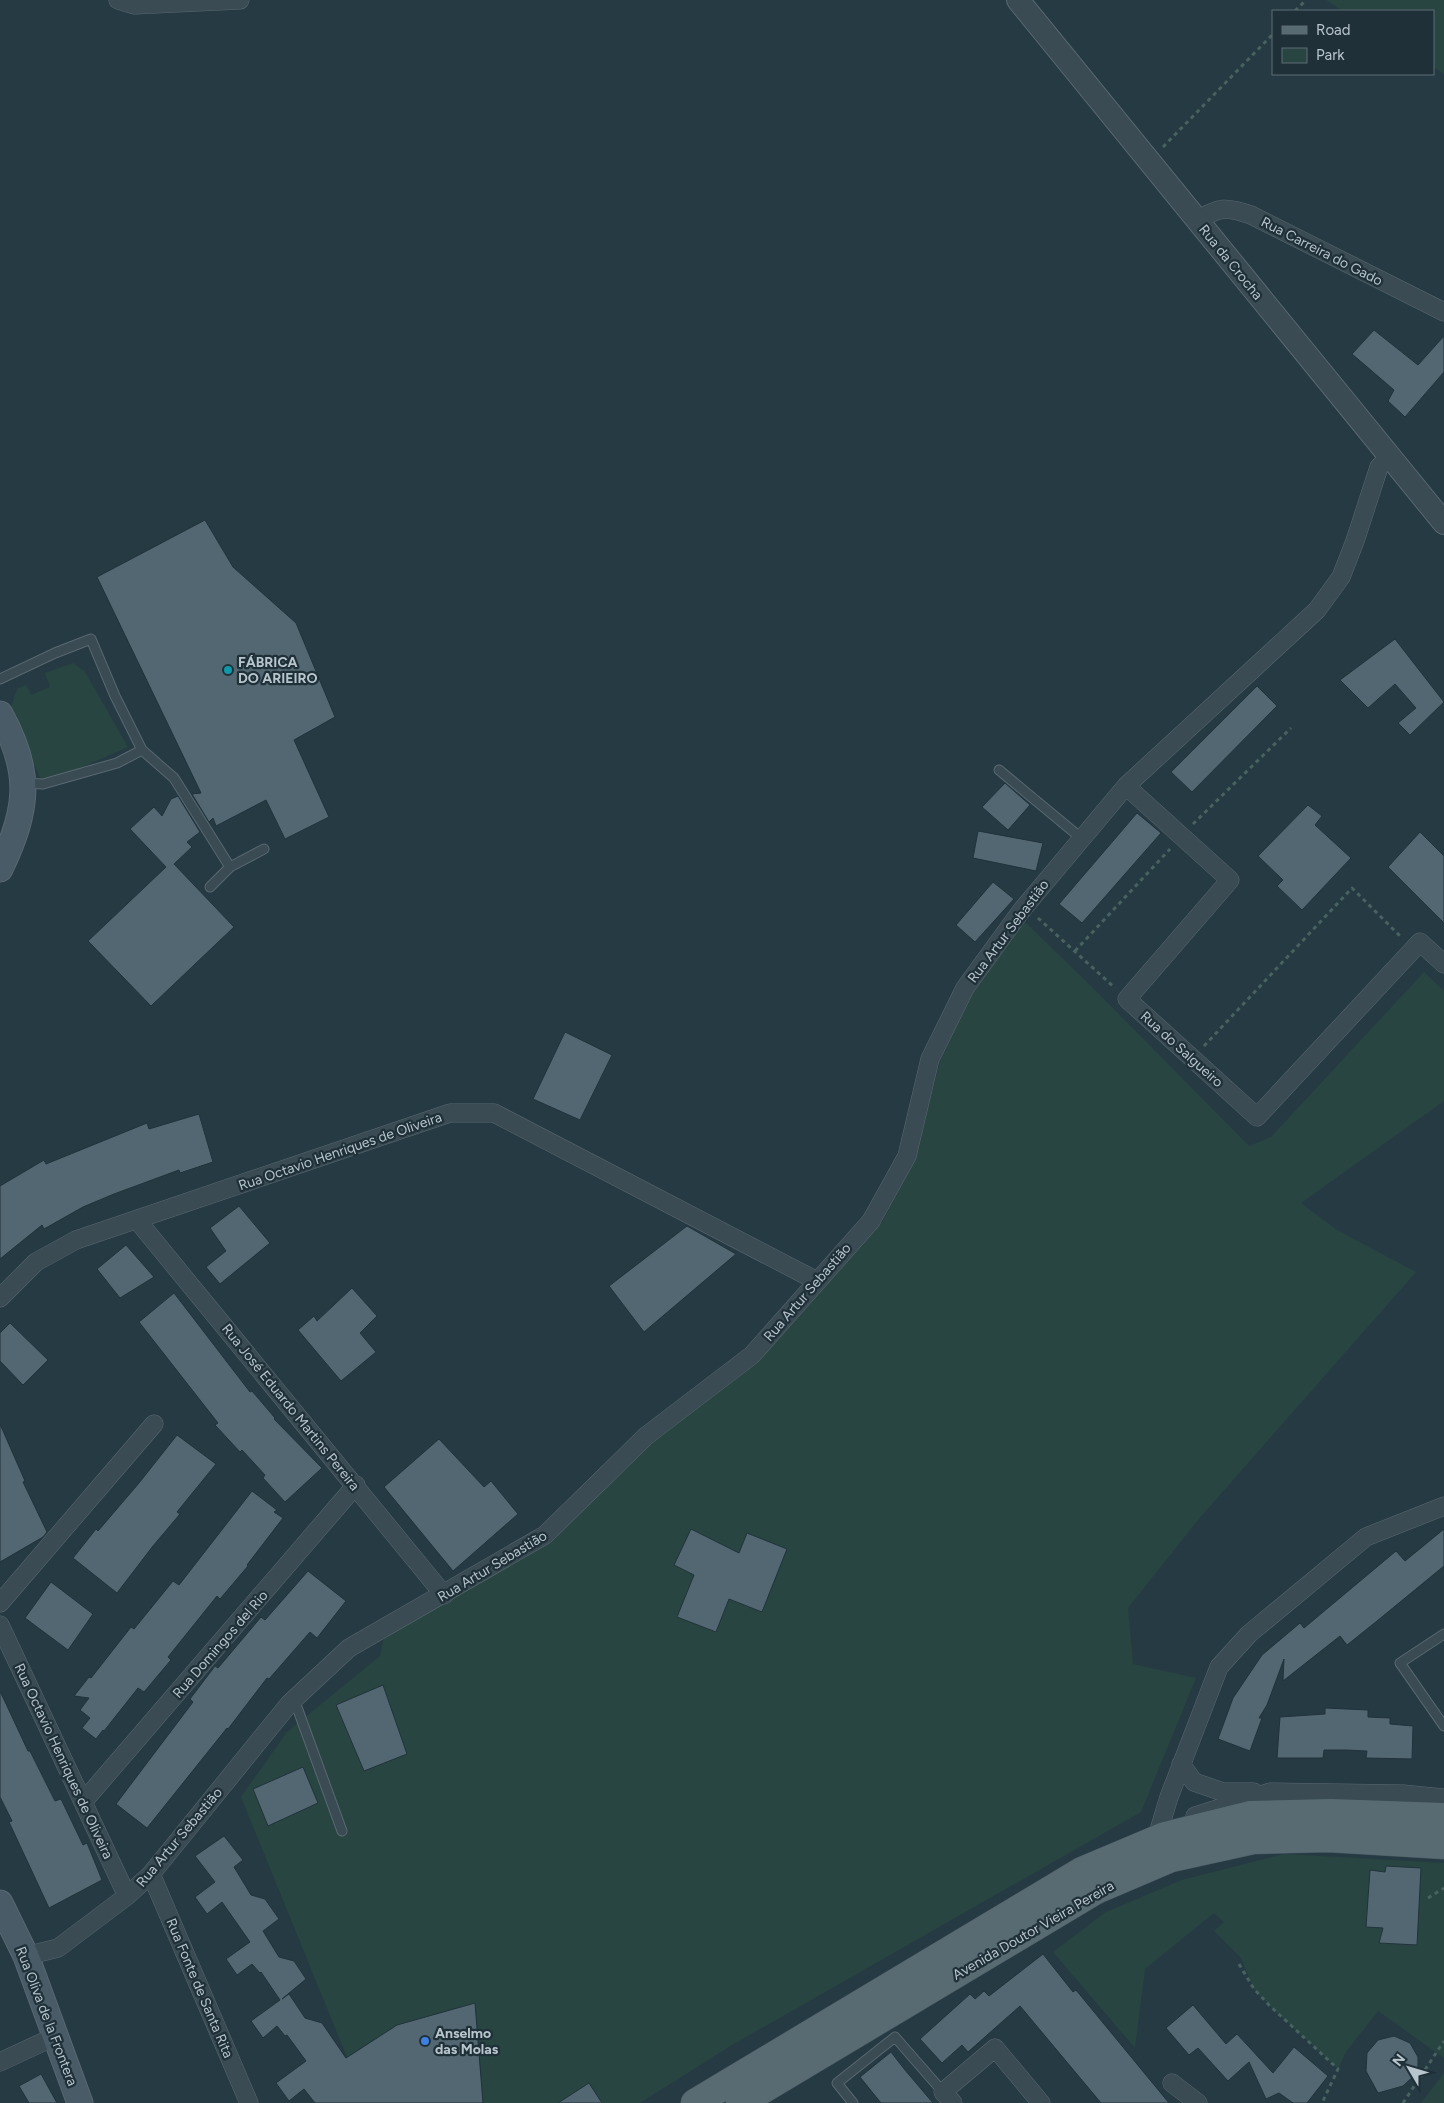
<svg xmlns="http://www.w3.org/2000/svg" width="1444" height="2103" font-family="Figtree,sans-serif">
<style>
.green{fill:#284541}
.building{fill:#526771;stroke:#21323b}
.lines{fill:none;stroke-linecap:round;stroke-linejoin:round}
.service-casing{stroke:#596871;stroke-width:11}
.minor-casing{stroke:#596871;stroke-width:19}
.tertiary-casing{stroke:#596871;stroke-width:24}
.secondary-casing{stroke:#596871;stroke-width:27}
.primary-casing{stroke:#475760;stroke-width:29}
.path{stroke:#48625f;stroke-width:3;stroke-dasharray:4 4;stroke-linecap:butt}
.service{stroke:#3a4b53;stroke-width:9}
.minor{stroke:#3a4b53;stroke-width:18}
.tertiary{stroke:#3a4b53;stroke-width:22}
.secondary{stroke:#485b66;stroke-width:25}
.primary{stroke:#586b73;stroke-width:28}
.culture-dot{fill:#0f9aa8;stroke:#1f3039;stroke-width:2}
.shop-dot{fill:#3f7fe0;stroke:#1f3039;stroke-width:2}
.labels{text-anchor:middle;stroke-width:4.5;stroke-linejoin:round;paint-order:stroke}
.street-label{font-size:14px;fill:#b8c5cd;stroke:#1f3039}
.poi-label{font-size:14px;font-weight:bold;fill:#b8c5cd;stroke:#1f3039;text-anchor:start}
</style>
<rect width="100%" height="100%" fill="#263a44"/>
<path class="green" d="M1326 0H1444V74L1433 67V11H1343Z
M73 663 85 672 128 747 43 784 10 710 17 689 26 685 31 695 50 687 45 673Z
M1025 922 1094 989 1249 1146 1271 1137 1424 972 1444 991V1101L1301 1203 1337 1230 1416 1272 1198 1520 1128 1608 1133 1664 1196 1678 1141 1812 732 2045 640 2103H483L475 2003 397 2025 347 2057 241 1797 287 1732 380 1656 384 1637 446 1602 650 1443 838 1269 883 1221 914 1158 940 1062 972 991Z
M1284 1854 1444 1863V2058L1378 2011 1346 2052 1338 2069 1269 2005 1254 1989 1241 1958 1214 1931 1224 1922 1214 1913 1145 1969 1135 2048 1053 1952 1106 1912 1182 1880Z
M1444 2073V2103H1421Z"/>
<path class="building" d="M1374 330 1418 365 1444 336V372L1405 417 1388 401 1394 390 1352 354Z
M205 520 233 567 296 623 335 717 294 740 329 817 285 839 266 800 216 826 213 818 209 822 192 794 201 793 97 577Z
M1395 639 1444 702 1410 735 1398 723 1416 708 1395 684 1368 708 1340 680Z
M1257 686 1277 706 1192 792 1171 772Z
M1005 783 1030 805 1008 830 982 807Z
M178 796 200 832 187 842 192 847 174 864 234 927 151 1006 88 941 166 867 130 829 154 807 162 816 171 799Z
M1308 805 1322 816 1315 825 1351 858 1302 910 1277 886 1283 880 1258 856Z
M1137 813 1161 833 1082 923 1059 904Z
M978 831 1043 843 1036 871 973 858Z
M1420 832 1444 856V923L1388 867Z
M993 882 1014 899 975 942 956 925Z
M565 1032 612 1055 580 1120 533 1099Z
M199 1114 213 1162 180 1173 179 1170 114 1194 83 1207 44 1229 42 1225 0 1259V1186L44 1160 46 1164 147 1123 149 1129Z
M239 1206 270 1243 220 1284 206 1267 226 1251 210 1228Z
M687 1226 736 1254 644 1332 609 1286Z
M126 1245 154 1277 120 1298 97 1269Z
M352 1288 377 1316 360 1333 376 1352 341 1381 298 1330 314 1316 317 1321Z
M174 1293 250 1392 252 1391 275 1418 274 1419 322 1468 285 1502 263 1478 265 1475 242 1450 240 1452 215 1425 218 1423 139 1322Z
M10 1323 48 1360 23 1385 0 1361V1333Z
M0 1424 25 1481 23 1482 47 1532 43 1537 0 1562Z
M177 1435 216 1464 177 1512 180 1514 153 1546 117 1593 73 1558 96 1529 98 1531 139 1483Z
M439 1439 484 1487 491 1481 518 1514 453 1571 384 1487Z
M252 1491 277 1510 274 1512 283 1518 247 1565 248 1566 220 1599 217 1596 168 1657 171 1660 144 1692 138 1688 104 1731 103 1730 96 1739 82 1728 90 1718 80 1710 89 1698 74 1696 89 1677 91 1678 131 1627 134 1629 173 1581 179 1585Z
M691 1529 739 1553 747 1533 787 1549 762 1612 729 1599 716 1632 677 1617 694 1575 674 1565Z
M1444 1529V1566L1377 1621 1347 1645 1340 1636 1283 1681 1284 1659 1267 1705 1259 1718H1262L1250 1751 1218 1739 1233 1698 1262 1655 1300 1623 1304 1628 1396 1551 1405 1561Z
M308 1571 346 1601 317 1638 310 1632 269 1679 267 1678 228 1729 227 1728 147 1828 116 1804 193 1702 190 1699 215 1666 218 1668 261 1617 265 1620Z
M51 1582 93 1614 68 1650 25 1618Z
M383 1685 407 1754 364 1771 336 1705Z
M0 1691 28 1751H30L55 1801 61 1799 83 1845 87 1843 102 1880 49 1908 9 1822 12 1821 0 1797Z
M1325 1708 1368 1710V1717L1390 1718V1724L1413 1726 1412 1759 1366 1758 1367 1751 1345 1750H1324L1323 1758H1277L1280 1717 1325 1714Z
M303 1767 318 1803 268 1826 253 1789Z
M224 1836 243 1860 234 1867 251 1895 265 1899 279 1919 263 1931 279 1957 294 1961 306 1979 282 1999 289 1994 305 2018 322 2023 346 2058 397 2025 475 2003 483 2103H315L304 2089 289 2101 276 2083 306 2061 287 2035 285 2036 277 2026 263 2038 251 2021 280 2000 261 1972 260 1973 252 1964 237 1975 226 1959 250 1942 222 1902 207 1914 195 1897 215 1882 195 1856Z
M1386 1866 1421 1868 1417 1945 1379 1943 1383 1928 1366 1927 1370 1870 1385 1872Z
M1043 1954 1073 1992 1076 1990 1169 2103H1101L1020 2006 968 2052 962 2045 942 2063 920 2039 970 1994 975 1999 984 1991 989 1996Z
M1193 2005 1226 2044 1237 2034 1273 2073 1294 2047 1328 2076 1307 2103H1293L1279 2093 1266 2099 1249 2062 1228 2081 1198 2048 1189 2055 1166 2028Z
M1394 2036 1410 2043 1418 2057V2066L1416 2074 1403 2086 1378 2093 1366 2071 1367 2053 1378 2040Z
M891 2052 905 2070 933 2103H881L860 2077Z
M41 2074 57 2103H29L19 2086Z
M589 2083 602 2103H558Z"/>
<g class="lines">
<g class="service-casing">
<path id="service" d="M0 679 55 653 91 639 115 696 142 750 117 763 43 784 24 783
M142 750 174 778 230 867 210 887
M999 770 1081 838
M230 867 264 849
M1444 1634 1400 1663 1444 1726
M294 1699 342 1831
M853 2103 837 2083 895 2037 943 2092"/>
</g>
<g class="minor-casing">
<path id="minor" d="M118 0 134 5 240 0
M1197 220C1221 207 1225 206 1251 215L1444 312
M1126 786 1230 880 1127 999 1257 1117 1420 942 1444 964
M137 1220 444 1595
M0 1298 36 1262 76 1240 450 1113H494L817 1281
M0 1603 154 1424
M0 1625 127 1896
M1181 1764 1194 1782 1223 1792H1254
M83 1802 356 1485
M1195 1816 1270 1792 1403 1794 1444 1798
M1156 1840 1169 1797 1219 1667 1249 1634 1366 1537 1444 1506
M151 1874 249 2103
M26 1956 58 1948 127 1896 151 1874 289 1704 349 1648 545 1535 646 1436 752 1355 871 1221 907 1156 930 1059 965 988 1021 911 1126 786 1317 610 1341 577 1355 541 1379 467 1389 457
M0 2062 56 2036
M1172 2083 1198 2103
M953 2103 943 2092 995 2048 1041 2103"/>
</g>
<g class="tertiary-casing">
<path id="tertiary" d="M1018 0 1444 523"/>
</g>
<g class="secondary-casing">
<path id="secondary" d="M0 714C33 773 28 810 0 869
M0 1903 26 1956 80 2103"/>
</g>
<g class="primary-casing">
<path id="primary" d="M695 2103 1082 1871 1165 1836 1250 1815 1331 1813 1444 1817
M740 2103 1096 1890 1171 1858 1253 1840 1328 1838 1444 1845"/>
</g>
<path class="path" d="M1295 11 1306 0
M1163 147 1273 34
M1193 824 1291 728
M1038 918 1115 988
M1075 951 1170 849
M1204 1046 1352 888 1401 937
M1428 1898 1444 1888
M1239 1964 1254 1989 1269 2005 1338 2069 1322 2103
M1403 2103 1444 2041"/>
<use href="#service" class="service"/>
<use href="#minor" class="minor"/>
<use href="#tertiary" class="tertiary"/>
<use href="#secondary" class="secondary"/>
<use href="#primary" class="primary"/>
</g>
<circle class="culture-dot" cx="228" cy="670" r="5"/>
<circle class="shop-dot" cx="425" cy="2041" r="5"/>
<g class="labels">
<g class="street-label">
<text transform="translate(1322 251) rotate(27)" y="5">Rua Carreira do Gado</text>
<text transform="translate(1231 262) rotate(51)" y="5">Rua da Crocha</text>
<text transform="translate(1008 931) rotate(-53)" y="5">Rua Artur Sebastião</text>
<text transform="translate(1182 1049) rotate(42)" y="5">Rua do Salgueiro</text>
<text transform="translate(340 1151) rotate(-19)" y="5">Rua Octavio Henriques de Oliveira</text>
<text transform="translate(807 1292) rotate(-49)" y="5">Rua Artur Sebastião</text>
<text transform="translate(291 1407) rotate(51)" y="5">Rua José Eduardo Martins Pereira</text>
<text transform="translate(492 1566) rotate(-31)" y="5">Rua Artur Sebastião</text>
<text transform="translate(220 1644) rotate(-49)" y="5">Rua Domingos del Rio</text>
<text transform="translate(64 1761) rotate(65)" y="5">Rua Octavio Henriques de Oliveira</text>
<text transform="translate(179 1837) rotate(-50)" y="5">Rua Artur Sebastião</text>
<text transform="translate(1033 1930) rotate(-30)" y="5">Avenida Doutor Vieira Pereira</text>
<text transform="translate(200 1988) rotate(67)" y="5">Rua Fonte de Santa Rita</text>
<text transform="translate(47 2016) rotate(69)" y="5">Rua Oliva de la Frontera</text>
</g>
<g class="poi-label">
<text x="238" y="667">FÁBRICA<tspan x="238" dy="16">DO ARIEIRO</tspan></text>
<text x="435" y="2038">Anselmo<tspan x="435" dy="16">das Molas</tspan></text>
</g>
</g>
<rect x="1272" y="10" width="162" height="65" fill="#1f3039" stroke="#5c6c74"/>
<rect x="1282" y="26" width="25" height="8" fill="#586b73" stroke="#5c6c74"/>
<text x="1316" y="35" font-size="15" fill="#b8c5cd">Road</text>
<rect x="1282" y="48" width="25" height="15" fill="#284541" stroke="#5c6c74"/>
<text x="1316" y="60" font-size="15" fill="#b8c5cd">Park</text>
<g transform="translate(1409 2068) rotate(308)" stroke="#1f3039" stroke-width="4" paint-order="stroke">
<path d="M0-4L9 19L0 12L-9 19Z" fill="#b8c5cd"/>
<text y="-8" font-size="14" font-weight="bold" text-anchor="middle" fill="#b8c5cd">N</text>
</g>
</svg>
